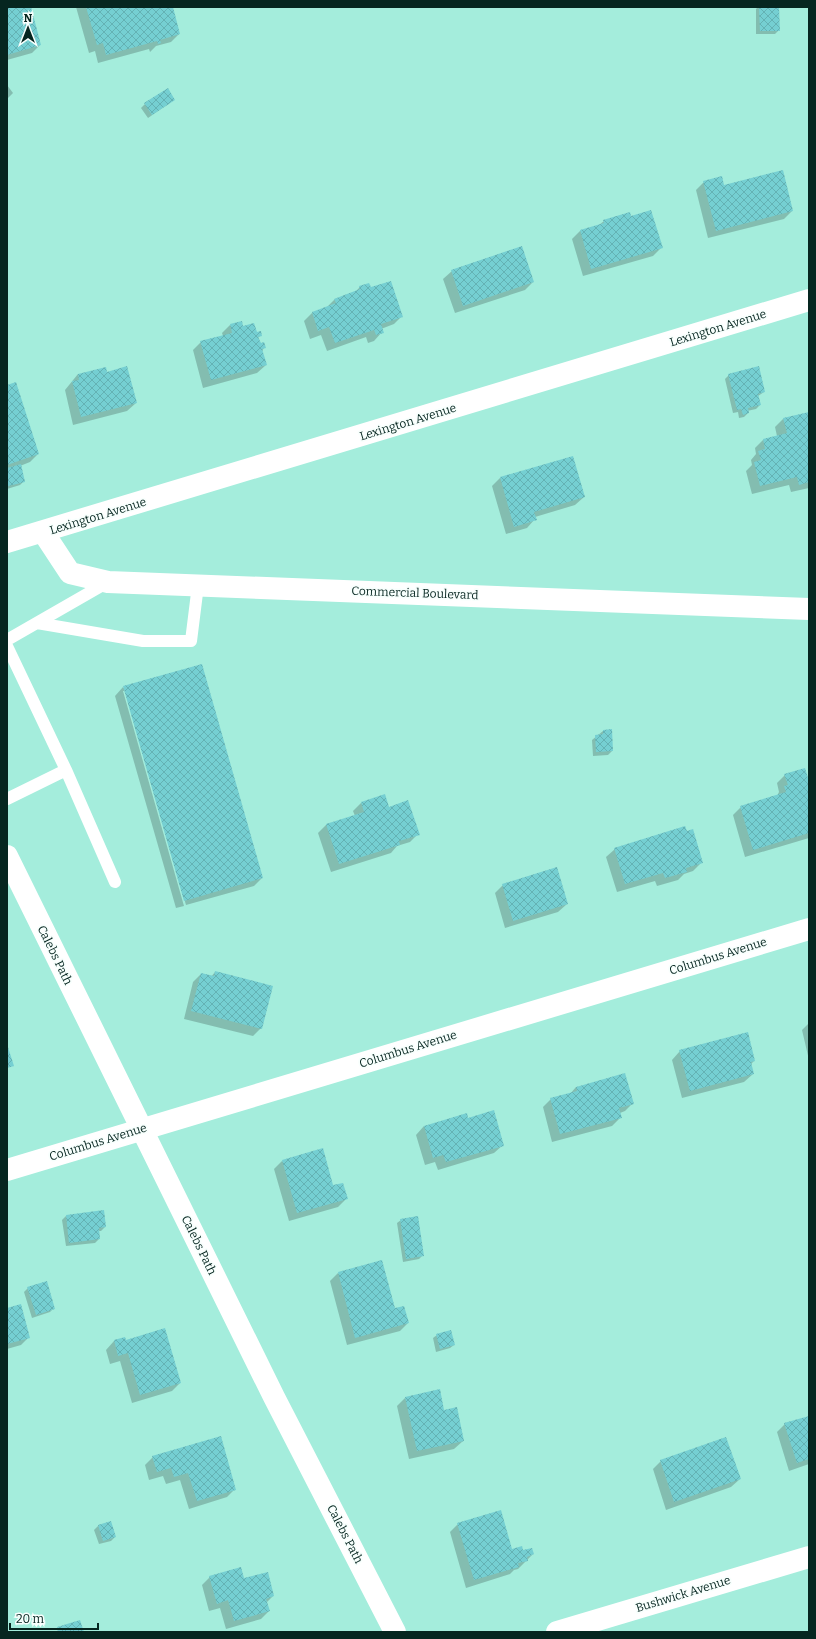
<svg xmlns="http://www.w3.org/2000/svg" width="816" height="1639" font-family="Bitter,serif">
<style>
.shadow{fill:#0003}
.building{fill:url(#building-cross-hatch)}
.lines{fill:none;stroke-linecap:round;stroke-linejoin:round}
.lane{stroke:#fff;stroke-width:12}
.street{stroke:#fff;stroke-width:22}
.secondary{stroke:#fff;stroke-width:22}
.labels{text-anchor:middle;stroke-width:3.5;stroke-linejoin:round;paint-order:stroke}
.street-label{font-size:12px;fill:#062620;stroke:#f8fffd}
</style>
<defs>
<pattern id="building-cross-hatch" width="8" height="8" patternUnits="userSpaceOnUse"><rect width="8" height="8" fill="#75cfd2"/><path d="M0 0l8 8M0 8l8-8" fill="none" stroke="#64b2b4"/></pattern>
</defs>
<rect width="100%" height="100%" fill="#a4eddc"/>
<path class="shadow" d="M15 7H30L40 45 32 53 7 60V9Z
M76 7H172L179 34 171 42 156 46 150 52 149 49 98 63 95 51 89 53Z
M758 7H778L779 30 775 34H756V9Z
M7 85 13 93 7 99Z
M174 100 148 118 141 108 145 104Z
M704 182 792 211 784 219 708 238 696 190Z
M631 217 661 248 653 256 583 276 572 239 580 231 599 225 604 221Z
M452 271 533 282 525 290 455 313 443 279Z
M360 287 370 289 402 316 394 324 381 329 382 332 374 341 368 343 366 337 327 351 321 335 310 339 304 321 312 313 326 308 335 299 355 292Z
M230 325 243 327 261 335 258 338 260 345 264 348 262 351 266 365 257 373 203 388 193 350 201 342 223 336 222 333Z
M106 373 136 403 127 411 73 425 65 390 78 374Z
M729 375 764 392 758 396 760 405 756 409 747 411 748 413 744 417 739 418 738 412 733 413 725 379Z
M7 386 38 454 30 462 20 466 24 481 20 485 7 489Z
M808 413 809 488 791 492 789 485 752 494 746 471 752 465 751 460 756 454 755 448 763 440 777 436 775 427 783 419Z
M572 457 584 497 575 505 535 517V519L527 528 506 534 492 486 500 478Z
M123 687 262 878 254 886 186 905 125 691H123L184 906 176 908 115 696Z
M603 731 612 751 608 755 593 756 592 740Z
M785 775 809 782V838L745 857 733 815 741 807 777 796 779 792 777 783Z
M384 795 389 808 418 834 410 842 397 846 391 853 331 872 318 833 326 825 355 816 353 811 361 803Z
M686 832 701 863 693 871 684 874 678 880 657 886 655 881 617 892 606 857 615 849Z
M503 885 567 904 558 912 505 928 495 893Z
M215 972 261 1028 253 1036 184 1019 193 982 201 974 211 977Z
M809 1023V1060L802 1030Z
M680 1051 754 1061 750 1065 753 1074 744 1082 682 1098 672 1060Z
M576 1087 633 1103 625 1111 620 1113 621 1117 612 1126 552 1142 543 1107 551 1099 570 1094Z
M468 1119 503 1145 494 1153 438 1170 435 1162 425 1165 416 1135 424 1126Z
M282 1161 333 1187 347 1198 338 1207 289 1221 274 1169Z
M66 1216 105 1227 101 1231H98L99 1239 95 1243 66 1246 62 1220Z
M401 1220 423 1255 419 1259 403 1262 397 1223Z
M338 1273 394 1310 408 1323 400 1331 347 1345 330 1281Z
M28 1288 54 1308 50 1312 32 1318 24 1292Z
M7 1309 29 1337 21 1345 7 1349Z
M437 1335 454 1345 450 1348 436 1352 433 1338Z
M124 1338 125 1341 180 1383 172 1391 132 1403 120 1361 110 1364 106 1350 114 1341Z
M405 1398 443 1411 463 1441 454 1449 409 1459 397 1406Z
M809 1417V1464L789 1471 777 1432 785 1424Z
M153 1457 235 1489 227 1497 189 1509 180 1480 166 1484 163 1476 149 1480 145 1465Z
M661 1461 740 1479 731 1487 666 1510 653 1469Z
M110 1522 115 1537 111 1541 99 1544 94 1530 98 1526Z
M458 1524 511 1550 533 1554 518 1569 514 1570 510 1574 466 1588 450 1532Z
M210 1577 273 1596 266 1603 269 1611 261 1619 226 1629 220 1608 209 1611 202 1585Z"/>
<path class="building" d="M11 7H31L41 45 7 55V8Z
M86 7H173L180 34 160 40 161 43 158 44 157 41 106 55 103 43 97 45Z
M759 7H779L780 31H760Z
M168 88 175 100 152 115 144 103Z
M783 170 793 211 716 231 703 181 722 176 724 185Z
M651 210 663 248 591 269 580 230 604 223 603 220 630 212 631 216Z
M522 246 534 282 463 306 451 270Z
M391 281 403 317 381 324 384 333 376 335 374 330 335 343 329 327 318 331 312 312 336 303 334 299 360 289 359 286 369 283 371 287Z
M242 321 243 326 254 323 257 332 261 331 262 336 258 337 261 343 264 342 266 348 262 349 267 365 211 380 200 341 232 333 230 324Z
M127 366 137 403 81 417 72 381 79 380 78 374 106 367 107 372Z
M759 366 765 392 758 394 761 405 748 408 749 413 743 415 741 409 737 410 728 374Z
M16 382 39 454 7 465V385Z
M809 412V482L799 485 797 477 760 486 754 462 761 460 758 451 765 449 763 439 787 433 783 418Z
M573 456 585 497 534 512 537 520 514 527 500 477Z
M21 464 25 482 8 486 7 468Z
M202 664 263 878 184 901 123 686Z
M612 729 613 751 596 752 595 735 603 734V730Z
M805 768 809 781V833L753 850 740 806 786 792 784 786 788 785 784 774Z
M385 794 389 807 408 800 420 835 399 841 400 845 339 864 326 824 364 812 361 802Z
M685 826 687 831 693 829 703 863 686 868 687 872 665 878 663 873 625 884 614 848Z
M557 867 568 904 513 921 502 884Z
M215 971 273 986 262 1029 191 1011 201 973 214 976Z
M748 1032 755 1061 751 1062 754 1074 690 1091 679 1050Z
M7 1044 14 1066 7 1068Z
M625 1073 634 1104 619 1108 622 1118 560 1134 550 1098 577 1091 576 1087Z
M494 1110 504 1146 446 1162 443 1155 433 1158 424 1126 467 1113 468 1118Z
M323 1148 333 1185 343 1183 348 1199 297 1213 282 1160Z
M104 1210 106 1227 99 1228 100 1239 69 1243 66 1215Z
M418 1216 424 1256 406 1259 400 1219Z
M382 1260 395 1308 404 1306 409 1323 355 1338 338 1272Z
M47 1281 55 1309 36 1315 27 1287Z
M21 1304 30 1338 7 1344V1308Z
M165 1328 181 1383 140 1395 128 1353 118 1356 114 1340 125 1337 126 1340Z
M451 1330 455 1345 440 1349 436 1334Z
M440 1389 444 1410 457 1407 464 1441 417 1451 405 1397Z
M809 1416V1459L797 1463 784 1423Z
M221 1436 236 1490 197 1501 188 1473 174 1477 171 1468 157 1472 152 1456Z
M726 1437 741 1479 674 1502 660 1460Z
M501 1510 512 1549 522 1546 523 1550 532 1548 534 1554 527 1557 528 1561 518 1563 519 1567 474 1580 457 1523Z
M111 1521 116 1537 103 1541 98 1525Z
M241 1567 244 1578 268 1572 274 1596 266 1599 270 1611 234 1621 228 1600 217 1604 209 1576Z
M80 1620 84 1632H58L57 1627Z"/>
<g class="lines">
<path class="lane" d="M37 623 143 641H191L198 585
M7 640 108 582
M7 646 66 770 7 799
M66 770 115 882"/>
<path class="street" d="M43 532 70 573 108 582 809 609
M7 542 809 300
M7 1170 809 929
M557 1632 809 1557"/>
<path class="secondary" d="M7 856 274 1397 395 1632"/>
</g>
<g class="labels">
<g class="street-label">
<text transform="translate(718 328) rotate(-17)" y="4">Lexington Avenue</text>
<text transform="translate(408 422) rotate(-17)" y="4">Lexington Avenue</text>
<text transform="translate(98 516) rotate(-17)" y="4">Lexington Avenue</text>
<text transform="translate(415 593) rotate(2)" y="4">Commercial Boulevard</text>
<text transform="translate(55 955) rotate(64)" y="4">Calebs Path</text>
<text transform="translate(718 956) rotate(-17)" y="4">Columbus Avenue</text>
<text transform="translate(408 1049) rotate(-17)" y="4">Columbus Avenue</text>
<text transform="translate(98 1142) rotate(-17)" y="4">Columbus Avenue</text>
<text transform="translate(199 1245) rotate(64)" y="4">Calebs Path</text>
<text transform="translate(345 1534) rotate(63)" y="4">Calebs Path</text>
<text transform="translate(683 1594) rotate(-17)" y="4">Bushwick Avenue</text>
</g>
</g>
<rect width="816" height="1639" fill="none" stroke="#062620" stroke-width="16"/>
<g transform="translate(28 28)" stroke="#f8fffd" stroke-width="3" paint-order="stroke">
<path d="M0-3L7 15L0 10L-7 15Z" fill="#062620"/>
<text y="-6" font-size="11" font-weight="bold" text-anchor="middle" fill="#062620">N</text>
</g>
<path d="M10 1623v6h88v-6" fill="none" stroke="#062620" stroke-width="2"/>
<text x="16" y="1623" font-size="12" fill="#062620" stroke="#f8fffd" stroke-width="3" paint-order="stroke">20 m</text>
</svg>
